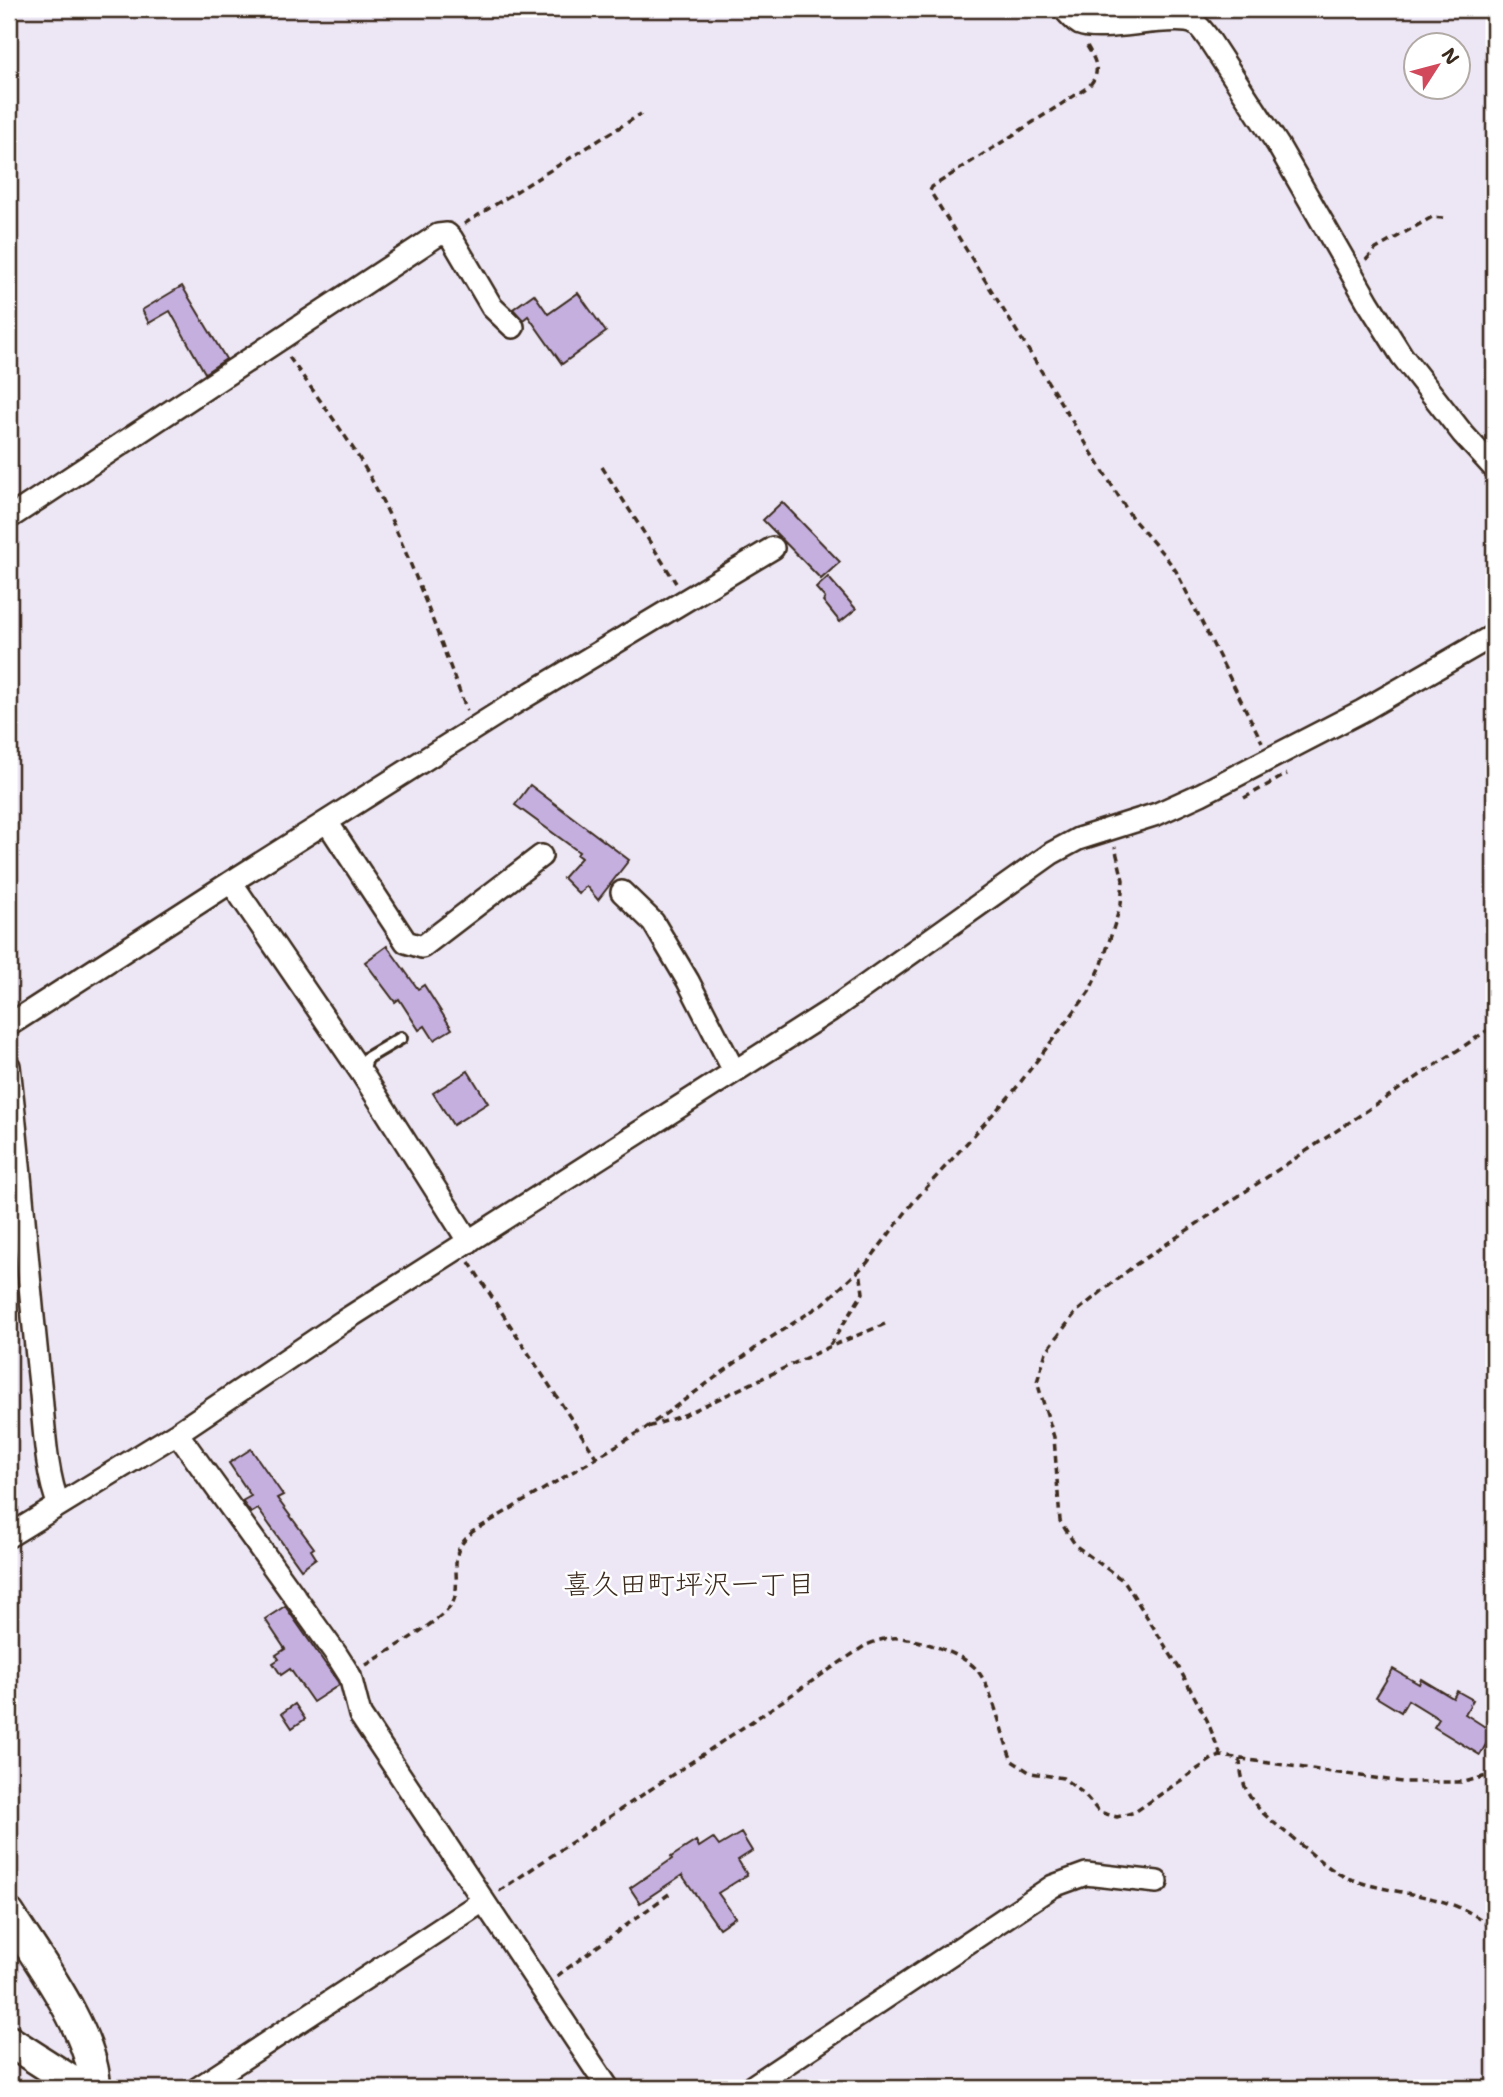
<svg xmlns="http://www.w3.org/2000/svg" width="1503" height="2097" font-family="'Shantell Sans','Klee One',sans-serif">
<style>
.building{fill:#c4afdf;stroke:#3b2a1e;stroke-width:2}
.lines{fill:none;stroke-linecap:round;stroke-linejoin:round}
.lane-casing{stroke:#3b2a1e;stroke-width:16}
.street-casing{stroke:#3b2a1e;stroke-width:26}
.secondary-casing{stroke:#3b2a1e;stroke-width:35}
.path{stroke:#3b2a1e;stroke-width:3.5;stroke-dasharray:7 5;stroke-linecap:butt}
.lane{stroke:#fff;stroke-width:10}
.street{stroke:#fff;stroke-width:21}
.secondary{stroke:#fff;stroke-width:30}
.labels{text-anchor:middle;stroke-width:5;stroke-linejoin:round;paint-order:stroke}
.neighbourhood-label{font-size:28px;fill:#3b2a1e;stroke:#fff}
</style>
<rect width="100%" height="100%" fill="#ede7f5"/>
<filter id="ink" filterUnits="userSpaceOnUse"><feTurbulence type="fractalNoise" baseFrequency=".0143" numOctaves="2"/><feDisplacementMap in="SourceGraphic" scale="14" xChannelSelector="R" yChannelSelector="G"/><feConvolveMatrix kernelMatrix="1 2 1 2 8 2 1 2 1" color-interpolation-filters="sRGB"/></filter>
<g filter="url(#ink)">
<path class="building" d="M182 286 226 359 205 373 170 311 149 323 142 310Z
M578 293 606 332 562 364 528 316 523 320 513 309 534 294 548 314Z
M782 502 840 562 821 579 763 520Z
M828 577 856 609 840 622 823 601 825 598 816 588Z
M530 785 629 860 598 900 586 886 579 894 563 878 581 858 577 855 579 852 515 805Z
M387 946 418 989 424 985 452 1029 434 1040 425 1026 419 1030 399 999 395 1002 365 962Z
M468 1071 488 1103 453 1125 433 1093Z
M251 1449 283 1495 277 1498 314 1548 311 1550 316 1558 301 1569 258 1509 251 1513 242 1501 251 1496 229 1463Z
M285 1606 338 1682 339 1685 313 1702 290 1669 281 1675 273 1663 279 1659 276 1655 285 1649 265 1619Z
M1393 1669 1419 1684 1421 1679 1453 1698 1457 1691 1473 1700 1465 1714 1493 1732 1480 1755 1434 1727 1439 1719 1408 1700 1401 1712 1376 1697Z
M295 1704 305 1719 292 1728 282 1713Z
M741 1833 752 1851 738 1860 747 1875 718 1893 735 1917 719 1928 682 1875 640 1903 630 1888 672 1859 671 1857 696 1841 699 1847 713 1838 719 1846Z"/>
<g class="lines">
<g class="lane-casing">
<path id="lane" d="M363 1072 367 1058 401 1038"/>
</g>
<g class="street-casing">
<path id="street" d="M1064 9C1069 14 1074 21 1080 24 1104 34 1179 11 1197 25 1201 28 1205 34 1208 38L1278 145 1368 302 1402 356 1463 434 1494 468
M9 518 438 235 447 234 452 239 492 307 513 327
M327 822 406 942 422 947 541 856
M231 882 363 1075 469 1242
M622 892 653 922 688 981 734 1071
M9 1025 231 882 508 707 773 548
M9 1066C21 1172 28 1279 40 1384 44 1420 45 1473 59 1505
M177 1433 336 1654 350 1676 360 1715 608 2088
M9 1536 177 1433 342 1322 831 1010 1052 853 1078 839 1157 814 1201 794 1362 711 1494 635
M198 2088 483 1901
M750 2088 1053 1886 1086 1874 1157 1882"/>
</g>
<g class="secondary-casing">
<path id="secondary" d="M9 1914C38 1960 94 2034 95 2088
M9 2041 82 2088"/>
</g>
<path class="path" d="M1087 46C1096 61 1102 73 1088 87L932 187 930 191 1132 518 1165 556 1176 571 1262 742
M464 224 641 114
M1366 260 1376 249 1432 217 1443 218
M289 357C320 401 354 444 378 492 413 562 439 638 467 711
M602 467 676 583
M1244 798 1287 774
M469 1262 596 1457
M830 1345 863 1293 860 1270
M648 1427 684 1415 829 1347 885 1324
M366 1665C384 1654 443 1620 452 1604 462 1586 450 1562 461 1545 464 1540 469 1536 472 1532L646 1428 764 1342 824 1303 867 1263 915 1200 1013 1092 1089 992 1102 964 1121 904 1123 880 1115 847
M1221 1756 1207 1720 1179 1668 1125 1582 1076 1546 1060 1521 1054 1437 1037 1382 1046 1352 1076 1312 1135 1265 1494 1026
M1240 1759C1241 1806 1271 1818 1302 1846 1317 1858 1332 1872 1350 1879 1399 1897 1454 1892 1494 1930
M499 1891 866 1645C874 1642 884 1638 892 1638 912 1636 965 1654 977 1670 993 1689 1002 1736 1012 1761L1031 1773 1063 1778 1083 1793 1099 1812 1117 1817 1135 1812 1212 1759 1221 1756 1402 1782H1464L1494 1774
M557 1976 669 1894"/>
<use href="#lane" class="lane"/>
<use href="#street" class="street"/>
<use href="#secondary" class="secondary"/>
</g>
</g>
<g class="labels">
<g class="neighbourhood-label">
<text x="689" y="1594">喜久田町坪沢一丁目</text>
</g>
</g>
<rect width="1503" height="2097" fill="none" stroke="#fff" stroke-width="35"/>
<rect x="18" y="18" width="1468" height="2062" fill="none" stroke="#3b2a1e" stroke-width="2.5" filter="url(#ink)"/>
<g transform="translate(1437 66) rotate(54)"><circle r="33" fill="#ffffff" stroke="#b1aaa5" stroke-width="2"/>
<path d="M0-5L12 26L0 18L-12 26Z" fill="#d1495b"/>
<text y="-10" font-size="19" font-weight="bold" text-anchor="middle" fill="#3b2a1e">N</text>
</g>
</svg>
